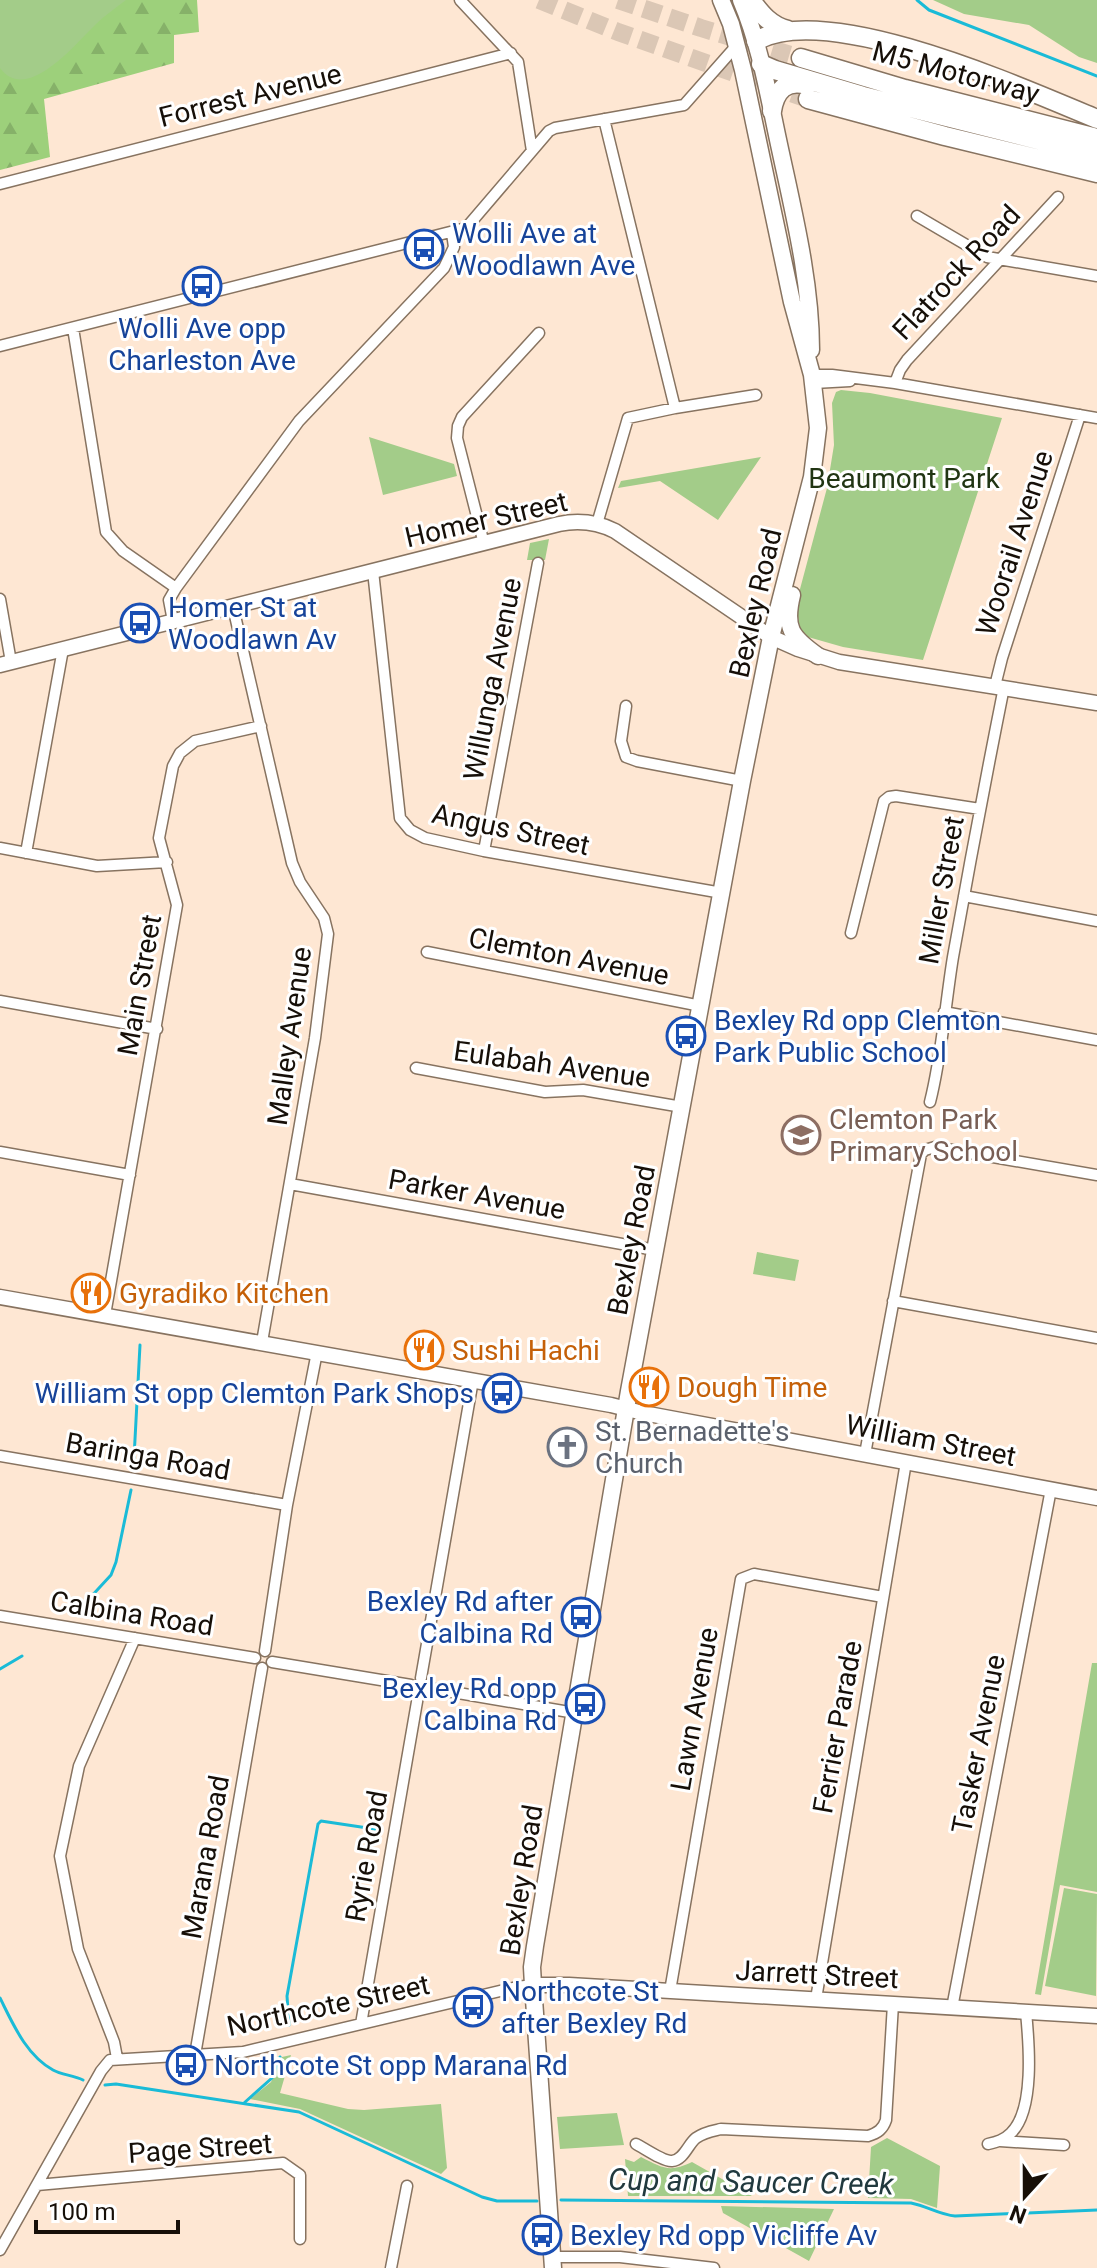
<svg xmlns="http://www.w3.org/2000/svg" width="1097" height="2268" font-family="Roboto,sans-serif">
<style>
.forest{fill:url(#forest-firs)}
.park{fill:#a3cc89}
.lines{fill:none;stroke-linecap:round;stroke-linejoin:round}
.stream{stroke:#1abbd7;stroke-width:3}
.highway-tunnel{stroke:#dbc7b5;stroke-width:18;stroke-dasharray:18 9;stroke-linecap:butt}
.street-casing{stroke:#877360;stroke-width:13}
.secondary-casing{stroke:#877360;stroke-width:17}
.primary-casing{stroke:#877360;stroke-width:19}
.highway-casing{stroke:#877360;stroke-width:21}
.street{stroke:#fff;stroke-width:10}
.secondary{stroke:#fff;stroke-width:14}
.primary{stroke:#fff;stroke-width:16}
.highway{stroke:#fff;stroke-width:18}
.labels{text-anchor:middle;stroke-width:6;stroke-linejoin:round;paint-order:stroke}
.street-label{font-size:28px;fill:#160f08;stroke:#fff}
.transit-label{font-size:28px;fill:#164399;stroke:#fff;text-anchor:start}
.park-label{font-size:28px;fill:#213513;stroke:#fff}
.education-label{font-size:28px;fill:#785e54;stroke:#fff;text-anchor:start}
.food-label{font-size:28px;fill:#c56008;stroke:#fff;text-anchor:start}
.worship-label{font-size:28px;fill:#5b616d;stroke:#fff;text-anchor:start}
.water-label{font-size:30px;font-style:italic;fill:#21393e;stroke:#fff}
</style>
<defs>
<pattern id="forest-firs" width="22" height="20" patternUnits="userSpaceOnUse" patternTransform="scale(2)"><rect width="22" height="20" fill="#9dd07b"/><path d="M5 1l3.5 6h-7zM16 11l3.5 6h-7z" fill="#86b169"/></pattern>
</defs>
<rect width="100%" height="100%" fill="#fee7d3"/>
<path class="forest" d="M0 0H197L199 32 174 35V63L44 99 50 157 0 170Z"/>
<path class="park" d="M0 0H126C116 8 105 15 96 24 77 42 27 105 0 68Z
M933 0H1097V63L1079 57 1029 25 964 14Z
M841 390 870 393 1002 418 923 660 843 647 801 635 796 604 827 488 834 445 832 403 836 392Z
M369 437 454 464 457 476 383 495Z
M761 457 718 520 660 481 618 488 621 481Z
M549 539 545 560H527L530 543Z
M757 1252 799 1260 795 1281 753 1274Z
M1092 1663H1097V1892L1060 1885 1041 1995 1035 1994Z
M1064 1888 1097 1894 1096 1996 1045 1986Z
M291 2055 280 2093 348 2109 364 2110 441 2104 447 2168 441 2174 300 2109 250 2099 271 2082 282 2057Z
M617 2113 624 2145 560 2149 557 2117Z
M887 2138 940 2166 937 2208 911 2199 868 2198 871 2147Z
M641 2157C663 2168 669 2173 692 2162L752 2196H628L625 2159 634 2162Z
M721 2206 834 2209 809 2261 723 2213Z"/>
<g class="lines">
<path class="stream" d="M917 0 929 10 1097 76
M134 1458 140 1345
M76 1613 111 1575 116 1562 131 1490
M0 1669 22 1656
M0 1998C13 2024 26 2055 53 2070 62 2075 73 2075 83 2080
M289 2025 287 1996 318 1824 321 1821 381 1830
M105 2085 116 2084 299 2112 482 2197 497 2201H537
M244 2103 272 2078 280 2057
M561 2200 911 2203C927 2206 940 2215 955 2216L1097 2210"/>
<path class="highway-tunnel" d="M539 0 618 32 808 99
M618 0 701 28 801 58"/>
<g class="street-casing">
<path id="street" d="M460 0 518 62 532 151
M604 119 675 408
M0 184 511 53
M917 216 987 257 1097 276
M73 328 106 532 123 551 176 588
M0 346 462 229 467 227 549 131 555 128 684 105 737 45
M812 375H832L895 383 1097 418
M814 383 850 381
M895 383 900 370 907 360 1058 197
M597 524 628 418 675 408 756 395
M484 544 457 438 458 426 462 417 539 333
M373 571 400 818 410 830 425 838 484 851 722 893
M0 599 11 662
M233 607 292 863 300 882 324 918 328 934 315 1038 262 1342
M173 621 169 600 176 588 299 421 444 268 454 247 452 233
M995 686 1002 658 1080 415
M626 706 621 741 626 757 637 761 742 781
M0 848 97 866 167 862
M484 851 538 563
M26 853 63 649
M964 896 1097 921
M851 933 884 801 889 797 896 796 980 809
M427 952 701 1006
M0 1001 157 1029
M944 1012 1097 1040
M416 1068 545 1092 583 1090 682 1107
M930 1102C942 1055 945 1006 953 957 969 867 986 777 1004 687
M0 1152 130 1175
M290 1184 655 1250
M893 1301 1097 1338
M105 1315 177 905 159 838 173 766 180 753 195 741 261 726
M865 1454 921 1154 925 1150 935 1147 1097 1175
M0 1456 287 1505
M0 1616 255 1658
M265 1651 287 1505 317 1352
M272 1662 411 1685
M421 1678 473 1380
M429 1688 575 1713
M670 1991 741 1579 754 1574 883 1597
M816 1999 906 1462
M952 2008 1051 1489
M361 2024 418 1696
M195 2055 262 1668
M117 2058 114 2042 78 1949 60 1856 79 1766 135 1638
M1000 2141 1064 2145
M636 2144C644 2148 664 2162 672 2161 684 2160 688 2144 696 2138 704 2132 712 2131 721 2129L868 2136C878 2133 883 2129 886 2120L893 2004
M988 2144C997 2142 1004 2140 1011 2133 1035 2110 1029 2043 1026 2012
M37 2185 283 2163 300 2175V2239
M0 2250 101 2071 110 2060 243 2052 517 1987 533 1985
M553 2257H620L714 2268
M391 2268 407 2186"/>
</g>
<g class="secondary-casing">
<path id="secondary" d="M0 665 559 524C579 520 597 522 615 531L771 637 798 649 839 662 1097 703
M0 1297 611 1405 643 1413 1097 1498
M533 1985H569L1097 2016"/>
</g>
<g class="primary-casing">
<path id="primary" d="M741 0C761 47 769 99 780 149 794 214 811 283 811 350
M792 595C784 628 791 637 818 656
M553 2268 533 1985 532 1967 535 1946 629 1391 742 781 771 637 812 477 818 428 812 375 792 302 743 70 731 24 721 0"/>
</g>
<g class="highway-casing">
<path id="highway" d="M751 0C761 14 771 26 788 30
M756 41C828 0 1024 89 1097 119
M801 58 905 89 1097 138
M761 64 775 70 863 96 1097 155
M808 99 945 136 1097 173
M772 111C775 91 786 79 807 85"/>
</g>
<use href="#street" class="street"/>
<use href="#secondary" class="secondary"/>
<use href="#primary" class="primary"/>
<use href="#highway" class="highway"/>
</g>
<defs>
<g id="bus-ring" transform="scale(2)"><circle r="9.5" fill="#fff" stroke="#1a4fb4" stroke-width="1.5"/><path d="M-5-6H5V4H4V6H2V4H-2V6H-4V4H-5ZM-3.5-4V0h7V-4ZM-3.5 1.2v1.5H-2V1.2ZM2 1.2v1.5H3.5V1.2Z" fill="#1a4fb4"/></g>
<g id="school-ring" transform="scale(2)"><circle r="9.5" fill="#fff" stroke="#8d6e63" stroke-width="1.5"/><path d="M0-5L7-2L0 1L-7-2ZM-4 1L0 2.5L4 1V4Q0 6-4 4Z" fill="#8d6e63"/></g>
<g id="restaurant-ring" transform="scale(2)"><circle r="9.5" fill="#fff" stroke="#e8710a" stroke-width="1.5"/><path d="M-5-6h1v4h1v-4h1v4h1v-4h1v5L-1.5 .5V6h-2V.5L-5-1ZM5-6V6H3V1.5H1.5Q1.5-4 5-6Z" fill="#e8710a"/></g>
<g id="church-ring" transform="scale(2)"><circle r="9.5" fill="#fff" stroke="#6b7280" stroke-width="1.5"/><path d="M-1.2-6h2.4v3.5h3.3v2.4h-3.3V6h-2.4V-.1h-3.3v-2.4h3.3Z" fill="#6b7280"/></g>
</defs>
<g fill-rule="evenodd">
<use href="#bus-ring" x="424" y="249"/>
<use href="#bus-ring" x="202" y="286"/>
<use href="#bus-ring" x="140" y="623"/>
<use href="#bus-ring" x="686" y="1036"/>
<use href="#school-ring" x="801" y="1135"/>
<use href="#restaurant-ring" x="91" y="1293"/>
<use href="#restaurant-ring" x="424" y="1350"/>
<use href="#restaurant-ring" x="649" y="1387"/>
<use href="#bus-ring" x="502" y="1393"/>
<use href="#church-ring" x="567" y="1447"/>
<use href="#bus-ring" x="581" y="1617"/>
<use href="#bus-ring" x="585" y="1704"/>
<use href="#bus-ring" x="473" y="2007"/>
<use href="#bus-ring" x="186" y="2065"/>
<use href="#bus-ring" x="542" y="2235"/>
</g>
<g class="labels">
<g class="street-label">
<text transform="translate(956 72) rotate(15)" y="10">M5 Motorway</text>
<text transform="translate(250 95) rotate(-14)" y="10">Forrest Avenue</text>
<text transform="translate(956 272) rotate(-47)" y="10">Flatrock Road</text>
<text transform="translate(486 519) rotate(-13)" y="10">Homer Street</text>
<text transform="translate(1014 543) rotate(-72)" y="10">Woorail Avenue</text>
<text transform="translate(755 603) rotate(-77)" y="10">Bexley Road</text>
<text transform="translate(492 679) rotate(-79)" y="10">Willunga Avenue</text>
<text transform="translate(511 829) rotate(12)" y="10">Angus Street</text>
<text transform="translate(941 890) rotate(-80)" y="10">Miller Street</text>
<text transform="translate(569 956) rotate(11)" y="10">Clemton Avenue</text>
<text transform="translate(139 985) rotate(-80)" y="10">Main Street</text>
<text transform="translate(289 1036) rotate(-82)" y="10">Malley Avenue</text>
<text transform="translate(552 1064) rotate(8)" y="10">Eulabah Avenue</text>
<text transform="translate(477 1194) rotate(10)" y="10">Parker Avenue</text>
<text transform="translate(631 1240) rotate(-79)" y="10">Bexley Road</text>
<text transform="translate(931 1440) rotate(11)" y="10">William Street</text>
<text transform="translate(148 1456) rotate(10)" y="10">Baringa Road</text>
<text transform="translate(132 1613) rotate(9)" y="10">Calbina Road</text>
<text transform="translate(694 1709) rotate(-80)" y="10">Lawn Avenue</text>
<text transform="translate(837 1727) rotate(-80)" y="10">Ferrier Parade</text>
<text transform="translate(978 1744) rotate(-79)" y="10">Tasker Avenue</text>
<text transform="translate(366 1856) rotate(-80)" y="10">Ryrie Road</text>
<text transform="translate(205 1857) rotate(-80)" y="10">Marana Road</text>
<text transform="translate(521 1880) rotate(-81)" y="10">Bexley Road</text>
<text transform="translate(817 1974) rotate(3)" y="10">Jarrett Street</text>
<text transform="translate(328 2005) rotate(-12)" y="10">Northcote Street</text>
<text transform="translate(200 2148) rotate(-4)" y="10">Page Street</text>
</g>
<g class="transit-label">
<text x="452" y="243">Wolli Ave at<tspan x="452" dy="32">Woodlawn Ave</tspan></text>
<text x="202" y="338" text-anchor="middle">Wolli Ave opp<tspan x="202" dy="32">Charleston Ave</tspan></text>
<text x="168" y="617">Homer St at<tspan x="168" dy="32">Woodlawn Av</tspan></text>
<text x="714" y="1030">Bexley Rd opp Clemton<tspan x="714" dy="32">Park Public School</tspan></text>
<text x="474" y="1403" text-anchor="end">William St opp Clemton Park Shops</text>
<text x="553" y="1611" text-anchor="end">Bexley Rd after<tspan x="553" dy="32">Calbina Rd</tspan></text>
<text x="557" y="1698" text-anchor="end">Bexley Rd opp<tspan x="557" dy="32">Calbina Rd</tspan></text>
<text x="501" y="2001">Northcote St<tspan x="501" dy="32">after Bexley Rd</tspan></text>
<text x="214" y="2075">Northcote St opp Marana Rd</text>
<text x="570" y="2245">Bexley Rd opp Vicliffe Av</text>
</g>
<g class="park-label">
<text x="904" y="488">Beaumont Park</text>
</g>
<g class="education-label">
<text x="829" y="1129">Clemton Park<tspan x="829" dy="32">Primary School</tspan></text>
</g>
<g class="food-label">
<text x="119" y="1303">Gyradiko Kitchen</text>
<text x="452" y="1360">Sushi Hachi</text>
<text x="677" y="1397">Dough Time</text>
</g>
<g class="worship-label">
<text x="595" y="1441">St. Bernadette's<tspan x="595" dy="32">Church</tspan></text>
</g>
<g class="water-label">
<text transform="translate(751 2182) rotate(1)" y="10">Cup and Saucer Creek</text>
</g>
</g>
<g transform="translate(1025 2196) rotate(201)" stroke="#ffffff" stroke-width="6" paint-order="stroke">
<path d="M0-6L14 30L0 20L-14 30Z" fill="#160f08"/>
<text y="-12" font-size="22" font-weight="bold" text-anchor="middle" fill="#160f08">N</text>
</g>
<path d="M36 2220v12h142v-12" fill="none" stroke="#160f08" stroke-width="4"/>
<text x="48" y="2220" font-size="24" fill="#160f08" stroke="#ffffff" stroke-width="6" paint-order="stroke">100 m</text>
</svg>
